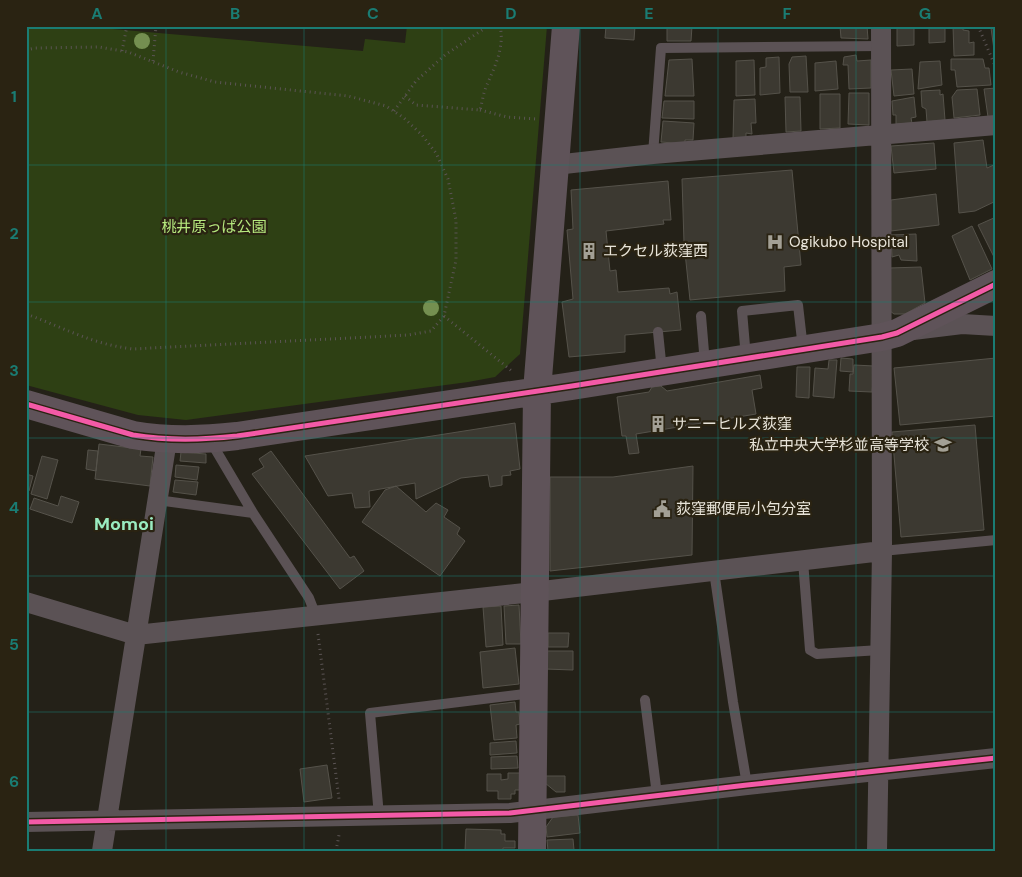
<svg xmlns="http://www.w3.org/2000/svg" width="1022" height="877" font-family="'DM Sans','Noto Sans JP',sans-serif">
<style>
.green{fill:#2e4014}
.building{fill:#3c3931;stroke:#55524a}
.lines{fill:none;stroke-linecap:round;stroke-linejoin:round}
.path{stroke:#5b5454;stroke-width:3;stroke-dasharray:1 4;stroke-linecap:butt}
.lane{stroke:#5b5255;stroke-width:10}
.street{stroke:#5b5255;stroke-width:20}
.secondary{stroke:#5f5359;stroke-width:28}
.cycleway-casing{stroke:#2a2312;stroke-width:8}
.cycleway{stroke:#f35aa7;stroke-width:5}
.tree{fill:#748f50}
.grid{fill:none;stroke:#1a7c73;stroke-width:1;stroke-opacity:0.55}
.labels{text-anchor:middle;stroke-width:4.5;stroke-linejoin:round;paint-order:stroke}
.park-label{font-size:15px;fill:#b6e97e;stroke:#2a2312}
.poi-label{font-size:15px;fill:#e8e4d9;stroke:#2a2312;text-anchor:start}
.quarter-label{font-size:18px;font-weight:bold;fill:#9aecc1;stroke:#2a2312}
.neatline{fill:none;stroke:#1a7c73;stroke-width:2}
.grid-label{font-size:16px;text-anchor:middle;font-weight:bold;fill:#1a7c73}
</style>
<rect width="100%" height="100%" fill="#242118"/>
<path class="green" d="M26 26H78L363 51 365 39 405 43 407 26H547L520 354 495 377 468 382 186 420 138 415 26 385Z"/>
<path class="building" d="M606 26H635L634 40 605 38Z
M667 26H692L691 41H667Z
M840 26H867L868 39 841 38Z
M897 26H914V45L897 46Z
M929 26H945V42L929 43Z
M953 26H963V30L969 31V43L974 42V55L954 56Z
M996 27V57H995L991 28Z
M856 55 857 61 871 60V88L849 89 848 65H843L844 57Z
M806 56 808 92H790L789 64 792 57Z
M779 57 780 93 760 95V68L766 67V58Z
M692 59 694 96H665L669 60Z
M951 59H983L985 68H989L991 85 957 87 955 70H951Z
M754 60 755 95 736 96V61Z
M836 61 838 89 815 91V63Z
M940 61 942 85 918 89 920 62Z
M912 69 914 94 894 96 891 70Z
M996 88V116L988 117 984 89Z
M977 89 980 115 954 118 952 97 957 90Z
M940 90V95L943 94 945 120 927 122 926 109 922 107 921 91Z
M849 93H869V125L848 124Z
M820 94H840V128L820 129Z
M785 97H800L801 131 786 132Z
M914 97 916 117 911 118 912 123 896 124V115H893L892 101Z
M755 99 756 123H751L752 134 746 133V138L733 139 734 100Z
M664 101H694V119L662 118Z
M663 121 694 123 693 140H685V144L661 142Z
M983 140 987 168 996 164V201L975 211 959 213 954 143Z
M934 143 936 169 894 173 891 146Z
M792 170 801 265 784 267 785 291 690 300 684 243 682 179Z
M668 181 671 220H663L664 224 606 231 610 271 616 270 618 292 669 288 670 294 677 292 681 330 625 335V352L569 357 562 302 573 299 567 230 573 229 571 190Z
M936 194 939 225 891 231V200Z
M996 217V261L978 225Z
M972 226 992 269 970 280 952 236Z
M916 234 917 261 901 260 899 255 892 257 891 235Z
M921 267 925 303 905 314H894L890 311 889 268Z
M841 358 853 359V372L840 371Z
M996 358V416L900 425 894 368Z
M829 360H837L834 398 813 396 815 368 828 369Z
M854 365 874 366 872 392 849 391 850 374H853Z
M797 367H810L809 398 796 397Z
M760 375 762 388 752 390 756 414 636 434 639 453 629 454 626 436H622L617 397 649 392 652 387 661 386 667 391Z
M515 423 520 469 510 471 511 475 502 476V485L490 487 488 475 461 478 416 499 415 483 369 491 370 507 355 508 352 493 328 496 305 456Z
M975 425 984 530 901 537 892 432Z
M99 444 141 449 140 456 153 457 150 486 95 479Z
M88 450 98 451 96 471 86 469Z
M271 451 350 558 354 556 364 571 340 589 252 474 264 467 259 459Z
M181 452 206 454V463L180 461Z
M42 456 58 460 47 499 31 494Z
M176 465 199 467 197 480 175 477Z
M693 466 692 555 550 571V477H613Z
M26 474 33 476 29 491 26 490Z
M175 480 198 482 196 495 173 492Z
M396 486 426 512 436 503 448 510 444 517 460 528 457 534 465 541 440 576 362 522 385 490Z
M61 496 79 502 72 523 30 509 34 498 58 506Z
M519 605 521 644H506L504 606Z
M501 606 503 645 486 647 483 607Z
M548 633H569L568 647H548Z
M515 648 519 684 483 688 480 652Z
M546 651H573V670L545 669Z
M515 702 516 712H519L520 724 516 725 517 738 494 740 490 705Z
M516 741 517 753 490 755V743Z
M517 756 518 768 491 769V757Z
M327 765 332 798 304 802 300 769Z
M508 773H520V790H515V794H511V799H498V791H487V774H501V780L508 779Z
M546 776H565V792H556L545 783Z
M578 815 580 833 547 837 546 827 553 817Z
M466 829 501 830V834H505V841H515V848H503V851H465Z
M573 839 574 850 548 851 547 840Z"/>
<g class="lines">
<path class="path" d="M978 26 996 68
M26 50 35 48 99 47 128 52 179 72 215 82 348 96 386 106 404 118 422 135 436 153 448 179 456 220V260L444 316 431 331 408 335 133 349C91 344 65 328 26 314
M122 51 127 26
M153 61 156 26
M405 96 416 105 480 110C482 103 483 95 486 87 494 68 505 48 500 26
M480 110 507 117 536 119
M394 111 416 81 445 55 488 26
M444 316 513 372
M318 634 339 799
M336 851 339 835"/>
<path class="lane" d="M653 154 661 48 881 46
M701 316 705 364
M658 332 662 371
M746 358 742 311 798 305 803 349
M211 442 253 513 309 598 316 616
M157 500 253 513
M882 551 996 540
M803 561 810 650 817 654 880 650
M714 571 733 702 747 785
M645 700 657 795
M379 816 370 713 533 693"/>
<path class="street" d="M555 165 653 154 996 125
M913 330 962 324 996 326
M26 602 136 635 534 592 882 551
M26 822 510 813 747 785 996 758
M102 851 167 440
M877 851 882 551 881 26"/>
<path class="secondary" d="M26 404 133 435C168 441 202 440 237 436L572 386 882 337 897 333 996 284
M532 851 537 391 566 26"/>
<g class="cycleway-casing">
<path id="cycleway" d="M26 404 133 435C168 441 202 440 237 436L572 386 882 337 897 333 996 284
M26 822 510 813 747 785 996 758"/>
</g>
<use href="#cycleway" class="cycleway"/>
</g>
<g class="tree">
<circle cx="142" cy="41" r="8"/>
<circle cx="431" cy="308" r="8"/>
</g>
<path class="grid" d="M166 26V851M304 26V851M442 26V851M580 26V851M718 26V851M856 26V851M26 165H996M26 302H996M26 438H996M26 576H996M26 712H996"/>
<defs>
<g id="hospital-bare" transform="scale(1.35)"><path d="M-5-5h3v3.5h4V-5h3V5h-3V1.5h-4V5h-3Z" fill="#a3a095" stroke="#2a2312" stroke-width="2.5" paint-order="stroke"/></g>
<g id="building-bare" transform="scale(1.35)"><path d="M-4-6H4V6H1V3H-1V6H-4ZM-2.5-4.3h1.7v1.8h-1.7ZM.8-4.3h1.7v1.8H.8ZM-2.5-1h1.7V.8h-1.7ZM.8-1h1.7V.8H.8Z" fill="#a3a095" stroke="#2a2312" stroke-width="2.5" paint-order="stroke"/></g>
<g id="school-bare" transform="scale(1.35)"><path d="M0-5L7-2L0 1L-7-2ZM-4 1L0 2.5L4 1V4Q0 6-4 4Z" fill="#a3a095" stroke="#2a2312" stroke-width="2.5" paint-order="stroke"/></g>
<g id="civic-bare" transform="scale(1.35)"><path d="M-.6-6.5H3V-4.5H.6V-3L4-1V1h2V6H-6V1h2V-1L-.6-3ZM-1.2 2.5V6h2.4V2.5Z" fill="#a3a095" stroke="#2a2312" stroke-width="2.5" paint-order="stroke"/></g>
</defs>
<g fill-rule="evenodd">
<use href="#hospital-bare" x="775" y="242"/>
<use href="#building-bare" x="589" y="251"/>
<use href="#building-bare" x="658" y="424"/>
<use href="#school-bare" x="943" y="445"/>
<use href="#civic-bare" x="662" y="509"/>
</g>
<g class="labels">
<g class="park-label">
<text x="214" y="232">桃井原っぱ公園</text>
</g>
<g class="poi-label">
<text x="789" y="247">Ogikubo Hospital</text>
<text x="603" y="256">エクセル荻窪西</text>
<text x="672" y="429">サニーヒルズ荻窪</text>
<text x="929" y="450" text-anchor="end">私立中央大学杉並高等学校</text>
<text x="676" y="514">荻窪郵便局小包分室</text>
</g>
<g class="quarter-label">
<text x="124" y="530">Momoi</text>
</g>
</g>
<rect width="1022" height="877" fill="none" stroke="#2a2312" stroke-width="55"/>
<rect x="28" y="28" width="966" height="822" class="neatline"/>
<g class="grid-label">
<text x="97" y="19">A</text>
<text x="235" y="19">B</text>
<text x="373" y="19">C</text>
<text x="511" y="19">D</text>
<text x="649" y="19">E</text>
<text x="787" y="19">F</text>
<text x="925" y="19">G</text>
<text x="14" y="102">1</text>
<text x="14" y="239">2</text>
<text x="14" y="376">3</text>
<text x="14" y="513">4</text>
<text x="14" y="650">5</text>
<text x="14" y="787">6</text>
</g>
</svg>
